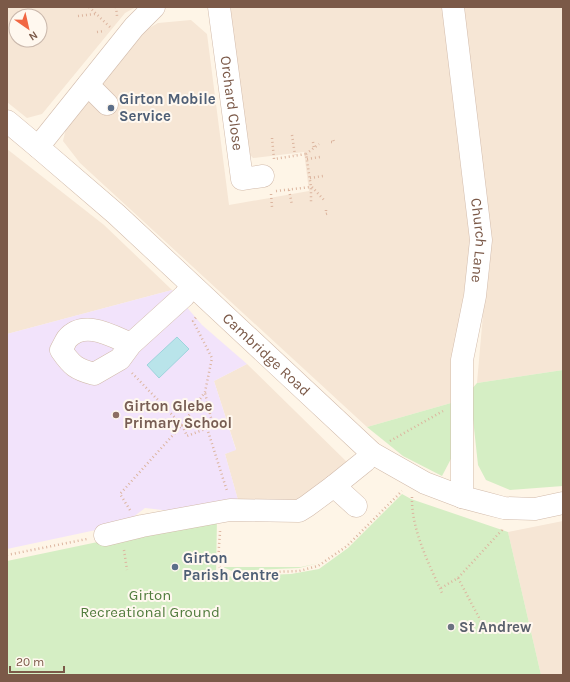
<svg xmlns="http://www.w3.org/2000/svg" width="570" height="682" viewBox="0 0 570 682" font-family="Karla,sans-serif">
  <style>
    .residential { fill: #f6e6d5; fill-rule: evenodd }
    .education { fill: #f2e3fb }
    .green { fill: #d5eec4 }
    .water { fill: #b9e4ea; stroke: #9ed4dd }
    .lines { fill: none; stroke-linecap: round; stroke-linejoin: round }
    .minor-casing { stroke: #d2bbab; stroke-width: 23 }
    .path { stroke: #dcb59f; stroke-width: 2.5; stroke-dasharray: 1 3; stroke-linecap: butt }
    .minor { stroke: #fff; stroke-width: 22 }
    .service-dot { fill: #5c6f8a; stroke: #fff8ef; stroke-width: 1.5 }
    .education-dot { fill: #8d6e63; stroke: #fff8ef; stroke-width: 1.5 }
    .worship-dot { fill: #6b7280; stroke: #fff8ef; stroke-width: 1.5 }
    .labels { text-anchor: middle; stroke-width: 4; stroke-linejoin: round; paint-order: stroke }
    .service-label { font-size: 15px; font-weight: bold; fill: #4e5e75; stroke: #fff8ef; text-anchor: start }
    .street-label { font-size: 15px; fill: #7b5948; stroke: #fff8ef }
    .education-label { font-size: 15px; font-weight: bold; fill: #785e54; stroke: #fff8ef; text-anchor: start }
    .park-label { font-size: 15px; fill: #507b3c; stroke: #fff8ef }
    .worship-label { font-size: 15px; font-weight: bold; fill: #5b616d; stroke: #fff8ef; text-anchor: start }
  </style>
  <rect width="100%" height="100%" fill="#fef5e7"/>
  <!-- residential -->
  <g class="residential">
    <path d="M7 7H136L125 13 42 114 27 118 7 102ZM16 16H40V40H16Z"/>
    <path d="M228 7H442L470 242 451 403 367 427 80 163 63 141 66 128 144 31 158 23 191 20 207 34 229 205 309 191 304 152 253 158 245 149Z"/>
    <path d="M459 7H563V370L477 383 484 303 490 265Z"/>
    <path d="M7 149 104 225 172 290 7 334Z"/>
    <path d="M247 364 351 466 305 501 238 500 225 454 236 449 214 381Z"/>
    <path d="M563 521V675H541L508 532Z"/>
  </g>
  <!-- education -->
  <path class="education" d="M172 290 202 325 247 364 214 381 236 450 225 454 238 500 180 512 145 508 124 524 7 549V334Z"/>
  <!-- green -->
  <g class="green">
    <path d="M563 370V486L510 490 486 480 478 465 470 391 477 383Z"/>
    <path d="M451 403 453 455 442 476 403 456 367 427Z"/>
    <path d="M402 494 411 499 508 532 541 675H7V561L217 517 216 577 291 574 319 569 348 548Z"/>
    <path d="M319 563 299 568 232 571 223 567H301Z"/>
  </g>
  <!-- water -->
  <path class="water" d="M177 337 189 349 159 378 147 365Z"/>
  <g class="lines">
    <!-- minor casing -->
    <g class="minor-casing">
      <g id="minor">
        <path id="s1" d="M219 7 242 179 263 176"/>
        <path id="s2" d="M453 7 481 240 475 296 462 360V497"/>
        <path d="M88 85 107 104"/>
        <path id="s3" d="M7 121 38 147 116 214 372 453 425 483 462 497 485 503 504 508 535 509 563 503"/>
        <path d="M38 147 134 27 154 7"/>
        <path d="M131 344C112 336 84 319 67 339 65 342 63 347 61 350 72 366 76 369 94 374L120 359 131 344 184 296 192 286"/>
        <path d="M356 506 334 486 365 461 372 453"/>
        <path d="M105 535 142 526 230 510 299 511 307 506 334 486"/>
      </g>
    </g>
    <!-- path -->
    <g class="path">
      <path d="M89 7 110 27"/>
      <path d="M116 7 117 16"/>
      <path d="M78 16 95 14"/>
      <path d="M97 32 105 31"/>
      <path d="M292 135 295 155"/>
      <path d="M272 138 274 159 306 154 311 187V202"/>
      <path d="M313 142 314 148"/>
      <path d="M331 142H334L333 139"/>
      <path d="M306 154 319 144"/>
      <path d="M307 159 320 157"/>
      <path d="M310 178 323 176"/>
      <path d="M312 187 324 200"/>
      <path d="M289 190 292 205"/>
      <path d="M276 191 311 187"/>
      <path d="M271 194 272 207"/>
      <path d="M326 210V214L329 213"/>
      <path d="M132 373 182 425 205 392 212 358 193 321 197 316"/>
      <path d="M207 428 227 491"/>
      <path d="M390 441 443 411"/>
      <path d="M412 497C411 529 429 564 442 593"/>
      <path d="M130 510 120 494 182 425 187 436 213 426 205 393"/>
      <path d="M220 531C220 541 215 568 224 574L299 571 318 566 347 546 402 491"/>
      <path d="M124 550 127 570"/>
      <path d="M7 555 87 539"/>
      <path d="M458 578 484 627"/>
      <path d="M441 588 458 578 502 530V528"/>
    </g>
    <!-- minor -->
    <use href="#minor" class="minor"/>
  </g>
  <!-- markers -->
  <g class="service-dot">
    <circle cx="111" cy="108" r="4"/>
    <circle cx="175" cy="567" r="4"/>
  </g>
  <circle class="education-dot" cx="116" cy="415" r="4"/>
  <circle class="worship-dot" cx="451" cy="627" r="4"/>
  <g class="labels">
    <!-- service labels -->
    <g class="service-label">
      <text x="119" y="104">Girton Mobile<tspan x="119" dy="17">Service</tspan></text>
      <text x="183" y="563">Girton<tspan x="183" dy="17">Parish Centre</tspan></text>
    </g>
    <!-- street labels -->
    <g class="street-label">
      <text dy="5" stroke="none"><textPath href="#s1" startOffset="97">Orchard Close</textPath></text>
      <text dy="5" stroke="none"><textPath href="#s2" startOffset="235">Church Lane</textPath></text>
      <text dy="5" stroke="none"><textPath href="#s3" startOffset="349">Cambridge Road</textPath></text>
    </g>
    <!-- education labels -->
    <g class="education-label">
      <text x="124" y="411">Girton Glebe<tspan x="124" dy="17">Primary School</tspan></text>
    </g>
    <!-- park labels -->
    <g class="park-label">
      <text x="150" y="600">Girton<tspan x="150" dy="17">Recreational Ground</tspan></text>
    </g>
    <!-- worship labels -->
    <g class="worship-label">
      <text x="459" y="632">St Andrew</text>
    </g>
  </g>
  <!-- border -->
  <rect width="570" height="682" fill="none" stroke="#7b5948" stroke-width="16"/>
  <!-- north arrow -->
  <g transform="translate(28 28) rotate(146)"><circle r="19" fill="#fff8ef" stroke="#cab8ac"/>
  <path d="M0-3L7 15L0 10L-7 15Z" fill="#f16743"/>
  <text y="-6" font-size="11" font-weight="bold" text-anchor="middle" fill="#7b5948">N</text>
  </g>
  <!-- scale -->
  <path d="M10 666v6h54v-6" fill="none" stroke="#7b5948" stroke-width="2"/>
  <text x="16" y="666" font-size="12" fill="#7b5948" stroke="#fff8ef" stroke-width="3" paint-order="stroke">20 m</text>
</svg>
